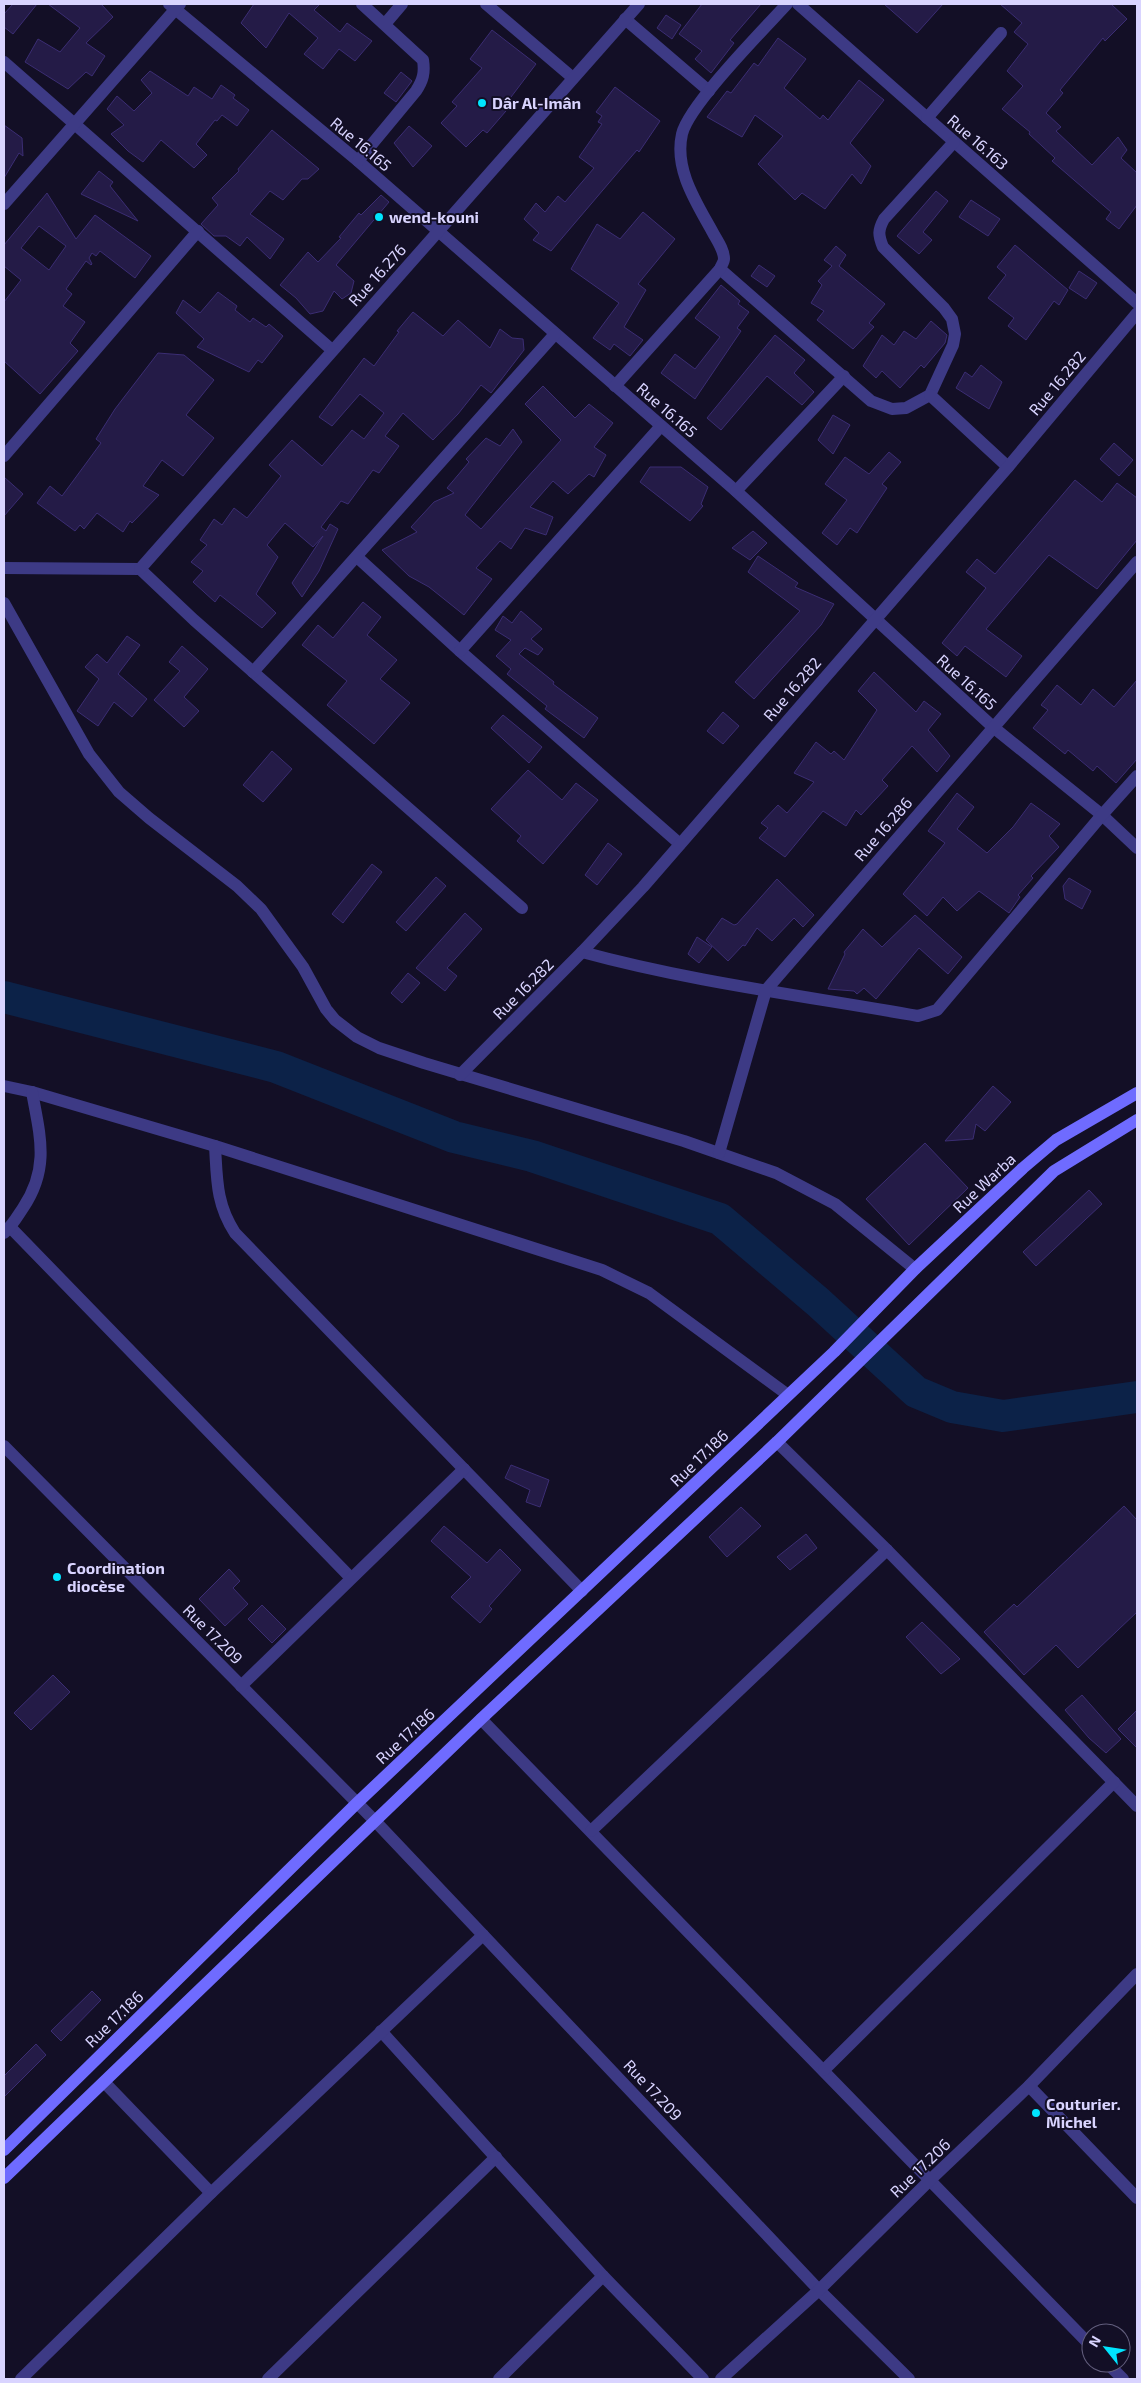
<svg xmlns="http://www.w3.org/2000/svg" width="1141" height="2383" viewBox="0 0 1141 2383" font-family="'Exo 2',sans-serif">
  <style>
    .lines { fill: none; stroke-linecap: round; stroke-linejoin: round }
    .river { stroke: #0c2248; stroke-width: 32 }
    .building { fill: #241b47; stroke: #3b2d73; fill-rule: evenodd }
    .street { stroke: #3d3a85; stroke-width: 12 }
    .secondary { stroke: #6f6bff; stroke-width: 12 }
    .poi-dot { fill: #00e5ff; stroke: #130f26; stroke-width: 2 }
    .labels { text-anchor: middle; stroke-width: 4; stroke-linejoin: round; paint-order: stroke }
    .poi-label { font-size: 16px; font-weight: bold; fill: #d9d4ff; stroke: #130f26; text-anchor: start }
    .street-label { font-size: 16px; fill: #d9d4ff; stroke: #130f26 }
  </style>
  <rect width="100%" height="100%" fill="#130f26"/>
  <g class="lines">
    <!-- river -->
    <path class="river" d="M4 997 276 1067 454 1137 532 1156 720 1219 818 1302 916 1392 952 1407 1003 1416 1137 1397"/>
  </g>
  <!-- building -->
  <g class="building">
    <path d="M13 4H37L13 34 4 27V14Z"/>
    <path d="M48 4H101L113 17 86 43 105 56 92 76 86 72 68 89 25 62 38 39 60 52 80 28Z"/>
    <path d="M254 4H320L314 10 340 32 347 23 372 41 355 61 339 49 323 69 304 54 318 38 289 13 266 48 241 23Z"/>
    <path d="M702 4H761L730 40 734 43 711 73 695 59 702 51 679 34Z"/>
    <path d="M884 4H943L917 33Z"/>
    <path d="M1000 4H1111L1127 19 1105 41 1103 38 1060 90 1063 93 1046 113 1061 127 1056 131 1092 165 1118 137 1127 150 1121 158 1137 173V205L1119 229 1106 219 1111 212 1052 161 1055 158 1029 134 1030 132 1002 109 1023 86 1007 71 1028 44 1014 32 1022 23Z"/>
    <path d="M666 15 681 25 672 39 657 28Z"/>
    <path d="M492 30 536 64 508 101 512 104 487 133 483 130 466 147 441 123 457 106 452 102 482 68 470 59Z"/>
    <path d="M778 38 806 59 784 88 820 119 823 115 828 120 859 80 884 100 850 143 871 166 861 184 852 174 825 209 802 193 795 200 758 164 783 136 755 115 742 137 707 117 727 91 731 93 754 63 758 66Z"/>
    <path d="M150 71 188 96 194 87 212 99 221 85 235 95 233 98 249 110 237 126 222 115 217 121 215 120 196 144 207 155 194 168 161 140 143 162 128 151 111 134 124 125 107 109 117 96 134 111 152 93 141 80Z"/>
    <path d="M401 72 412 81 396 102 384 93Z"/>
    <path d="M615 87 660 121 639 152 637 150 551 251 533 240 539 233 524 219 536 203 545 212 558 196 565 202 594 168 579 157 602 124 598 122 602 116 596 112Z"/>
    <path d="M4 125 22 138 23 156 19 153 4 178Z"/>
    <path d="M409 126 432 146 413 167 394 143Z"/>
    <path d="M272 130 319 169 308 179H302L283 200 270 191 250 214 284 239 270 259 247 237 240 246 226 236H214L201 224 218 205 212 198 239 171 238 169Z"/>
    <path d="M99 171 113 182 110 186 138 221 81 194Z"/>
    <path d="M936 191 948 201 923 232 932 240 919 254 897 236Z"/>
    <path d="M47 193 76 239 95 215 151 256 135 278 100 251 96 256 92 253 89 258 92 264 91 265 86 261 66 289 72 294 63 306 85 322 70 343 78 351 40 394 4 361V302L21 280 4 266V245ZM39 226 66 246 49 270 21 248Z"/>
    <path d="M381 195 389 202 336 265 354 281 351 293 342 299 334 291 323 311 310 314 296 298 280 285 308 252 318 262 341 238 339 237 359 213 361 215Z"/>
    <path d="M971 200 1000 219 988 236 959 217Z"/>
    <path d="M643 212 675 239 638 284 646 290 624 327 643 340 630 356 614 344 610 350 593 338 619 303 571 269 597 224 620 239Z"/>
    <path d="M1015 245 1068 290 1059 305 1054 301 1026 340 1008 326 1014 318 988 298 1006 275 997 267Z"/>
    <path d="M836 246 846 255 839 266 885 304 869 323 874 327 853 349 817 320 824 311 811 303 822 285 818 281 832 266 824 260Z"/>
    <path d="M759 265 775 276 767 287 751 276Z"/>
    <path d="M1079 271 1097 283 1086 299 1069 288Z"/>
    <path d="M721 285 740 301 738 304 749 312 737 328 741 331 695 399 661 373 675 354 695 369 720 337 695 318Z"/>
    <path d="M218 292 237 306 235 310 250 322 253 318 266 327 269 324 283 336 262 363 258 360 249 372 197 347 204 339 176 313 183 300 200 313Z"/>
    <path d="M413 312 443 336 458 320 490 348 500 329 512 338 523 339 524 350 491 393 481 385 458 414 433 440 403 413 385 436 399 446 379 473 373 470 348 504 341 501 321 527 326 531 330 524 338 529 319 571 302 597 292 583 323 536 313 547 285 523 267 545 278 557 256 594 276 613 262 628 220 595 215 602 193 582 203 571 191 562 207 545 200 540 214 519 222 525 234 508 247 518 281 476 269 465 292 440 322 466 352 430 364 439 384 413 360 394 332 426 319 417 364 358 374 366 399 332 397 331Z"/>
    <path d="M931 321 947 335 945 343 924 368 921 365 900 388 882 371 876 378 863 366 882 335 894 345 904 331 916 339Z"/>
    <path d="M775 335 805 360 794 373 814 392 802 405 767 376 721 430 707 418Z"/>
    <path d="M158 353 184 355 214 380 186 415 214 438 183 476 162 460 143 486 159 495 132 523 130 521 123 532 97 513 84 529 80 525 75 531 37 503 50 486 62 496 101 443 96 439 115 409Z"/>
    <path d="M981 365 1002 382 989 409 956 388 965 372 972 377Z"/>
    <path d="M543 386 575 418 589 404 613 423 594 447 606 455 594 477 589 474 568 494 553 481 530 507 553 517 546 535 525 528 511 549 500 541 476 568 492 579 464 615 429 587 409 576 382 550 417 532 411 527 434 502 454 493 447 488 469 462 466 459 486 438 500 446 513 429 522 442 465 515 481 529 561 440 525 404Z"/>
    <path d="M833 415 850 425 833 454 818 440Z"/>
    <path d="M1114 443 1133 460 1119 476 1100 459Z"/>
    <path d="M889 452 901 462 882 484 887 488 857 533 850 528 837 545 822 533 847 500 825 484 845 457 869 474Z"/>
    <path d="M650 467H681L708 487 701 504 703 506 690 521 640 482Z"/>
    <path d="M4 477 23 494 4 516Z"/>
    <path d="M1075 480 1102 502 1117 483 1137 498V540L1097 589 1049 555 986 629 1022 656 1006 677 965 646 957 656 942 643 986 588 966 572 977 559 995 574Z"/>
    <path d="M753 531 767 543 750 560 732 548Z"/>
    <path d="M758 556 798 583 795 587 834 604 821 625 754 699 735 682 800 611 748 572Z"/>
    <path d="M363 602 381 617 367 635 397 660 380 679 410 703 374 744 327 705 347 681 302 645 318 625 333 638Z"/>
    <path d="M521 611 542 629 531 639 543 649 538 655 525 648 519 654 554 682 553 684 598 718 584 738 545 709 547 706 507 674 511 669 496 656 511 640 495 630 503 616 512 623Z"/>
    <path d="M127 636 140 645 118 674 147 699 132 717 114 702 98 726 77 711 99 679 85 667 97 654 107 663Z"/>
    <path d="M182 646 208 669 184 697 199 711 184 727 154 700 180 671 169 662Z"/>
    <path d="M874 672 916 712 924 701 941 714 928 730 950 756 937 772 912 746 882 780 888 786 861 815 856 810 846 826 823 811 785 857 759 838 768 828 761 823 778 805 787 813 814 782 794 773 816 742 831 754 834 751 844 760 877 710 858 691Z"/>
    <path d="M1137 680V759L1116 783 1097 766 1093 771 1068 750 1065 754 1033 728 1048 710 1041 705 1057 685 1081 705 1093 689 1114 707Z"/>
    <path d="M723 712 739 726 723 744 707 731Z"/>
    <path d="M503 715 542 747 529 763 491 728Z"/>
    <path d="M272 751 292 769 263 802 243 785Z"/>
    <path d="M528 770 562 800 576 783 598 800 543 864 517 841 521 836 491 809Z"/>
    <path d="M957 793 974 807 957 829 987 853 1013 827 1031 803 1060 824 1049 836 1059 847 1031 876 1033 878 1018 895 1020 897 1009 913 979 891 957 911 943 897 927 916 903 894 945 843 928 831Z"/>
    <path d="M608 843 622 854 597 885 585 875Z"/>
    <path d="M372 864 382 872 343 923 332 914Z"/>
    <path d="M436 877 446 886 406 931 396 922Z"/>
    <path d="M1069 878 1091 891 1082 909 1065 899 1063 886Z"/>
    <path d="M777 879 814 915 803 927 794 918 772 941 757 928 745 946 743 945 728 961 706 940 722 918 734 925 737 924Z"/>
    <path d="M465 913 482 929 447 968 457 976 445 991 416 968Z"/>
    <path d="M915 915 962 957 948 974 919 948 876 999 864 988 857 994 854 991 828 989 845 954 844 952 863 929 882 947Z"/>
    <path d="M697 937 712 947 699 963 688 954Z"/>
    <path d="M408 973 420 983 402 1003 391 993Z"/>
    <path d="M993 1086 1011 1102 985 1131 976 1124 973 1139 945 1141Z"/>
    <path d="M925 1143 968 1188 909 1245 866 1199Z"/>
    <path d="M1089 1190 1102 1204 1036 1266 1023 1252Z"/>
    <path d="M511 1465 549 1480 540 1507 526 1502 530 1490 505 1478Z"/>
    <path d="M1124 1506 1137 1520V1612L1078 1668 1056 1645 1024 1675 984 1632 1014 1604 1017 1607Z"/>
    <path d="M741 1507 761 1526 727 1557 709 1537Z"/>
    <path d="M444 1526 487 1563 500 1549 521 1570 489 1606 492 1609 480 1623 451 1597 471 1577 431 1541Z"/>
    <path d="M806 1534 817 1548 790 1570 777 1557Z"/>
    <path d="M229 1569 240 1581 233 1588 248 1604 225 1626 199 1599Z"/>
    <path d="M262 1605 286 1629 272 1643 248 1619Z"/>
    <path d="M922 1622 960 1659 941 1674 906 1637Z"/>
    <path d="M53 1675 70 1692 31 1730 14 1713Z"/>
    <path d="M1082 1695 1121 1739 1106 1753 1089 1738 1065 1710Z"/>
    <path d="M1137 1710V1748L1118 1729Z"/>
    <path d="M92 1991 101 2000 61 2041 51 2031Z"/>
    <path d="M36 2044 46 2055 4 2097V2076Z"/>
  </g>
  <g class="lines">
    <!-- street -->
    <g class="street">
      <path d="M169 4 358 161 736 491 993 727 1102 815 1137 848"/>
      <path d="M486 4 573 78"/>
      <path d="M798 4 1137 303"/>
      <path d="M625 19 709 91"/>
      <path d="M385 24 402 4"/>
      <path d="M4 62 332 350"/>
      <path d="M927 118 1001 33"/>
      <path d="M358 161 416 91C423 80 425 73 423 60L362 4"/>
      <path d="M4 204 180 4"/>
      <path d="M720 269 871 401 892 409 906 408 930 395 953 345 955 334 952 319 944 308 883 247C878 235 878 230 884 219L954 142"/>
      <path d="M615 386 720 269C721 266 724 262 724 259 724 249 716 239 712 231 696 202 674 169 682 134 689 105 763 30 787 4"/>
      <path d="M930 395 1008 467"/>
      <path d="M4 456 198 231"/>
      <path d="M736 491 844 376"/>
      <path d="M357 557 460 651 680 844"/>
      <path d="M4 568 140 569 194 620 522 908"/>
      <path d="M140 569 639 4"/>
      <path d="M4 603 89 754 119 792 149 818 237 886 261 909 303 967 326 1009 335 1020 357 1037 379 1048 424 1063 684 1141 776 1173 835 1204 915 1269"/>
      <path d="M460 651 661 426"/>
      <path d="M253 672 555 334"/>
      <path d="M582 952C692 982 806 996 918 1016L937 1010 1102 815 1137 776"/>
      <path d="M460 1075 582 952 643 887 1008 467 1137 313"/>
      <path d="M4 1086 32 1092 215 1146 602 1270 649 1293 788 1395"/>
      <path d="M215 1146C217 1179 216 1204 235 1233L582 1591"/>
      <path d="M719 1153 766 990 1137 562"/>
      <path d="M10 1227 351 1578"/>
      <path d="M4 1233C12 1226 17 1217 23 1208 50 1168 40 1136 32 1092"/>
      <path d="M777 1442 887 1550 1137 1806"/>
      <path d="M4 1446 376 1822 819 2290 909 2379"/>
      <path d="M241 1686 464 1469"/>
      <path d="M481 1719 1091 2346"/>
      <path d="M591 1831 887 1550"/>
      <path d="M381 2031 603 2276 703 2379"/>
      <path d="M824 2070 1114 1782"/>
      <path d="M104 2082 211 2193"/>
      <path d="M1029 2086 1137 2198"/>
      <path d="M1107 2363 1123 2379"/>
      <path d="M21 2379 211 2193 483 1935"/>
      <path d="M268 2379 496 2157"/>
      <path d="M499 2379 603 2276"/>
      <path d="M721 2379 819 2290 929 2181 1029 2086 1137 1974"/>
    </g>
    <!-- secondary -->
    <g class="secondary">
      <path d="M4 2150 357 1803 834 1352 915 1269 1023 1168 1056 1140 1137 1093"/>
      <path d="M4 2178 481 1719 777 1442 1054 1171 1137 1120"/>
    </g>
  </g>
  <!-- markers -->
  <g class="poi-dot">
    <circle cx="482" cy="103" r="5"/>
    <circle cx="379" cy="217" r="5"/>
    <circle cx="57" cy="1577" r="5"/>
    <circle cx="1036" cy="2113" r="5"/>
  </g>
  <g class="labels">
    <!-- poi labels -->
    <g class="poi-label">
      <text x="492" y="109">Dâr Al-Imân</text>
      <text x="389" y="223">wend-kouni</text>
      <text x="67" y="1574">Coordination<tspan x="67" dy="18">diocèse</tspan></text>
      <text x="1046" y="2110">Couturier.<tspan x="1046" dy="18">Michel</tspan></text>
    </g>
    <!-- street labels -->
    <g class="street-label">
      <text transform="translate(978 142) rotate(41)" y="6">Rue 16.163</text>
      <text transform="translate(361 144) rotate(40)" y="6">Rue 16.165</text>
      <text transform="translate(377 275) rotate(-48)" y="6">Rue 16.276</text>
      <text transform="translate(1057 383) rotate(-50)" y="6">Rue 16.282</text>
      <text transform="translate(667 410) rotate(41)" y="6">Rue 16.165</text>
      <text transform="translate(967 682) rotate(42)" y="6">Rue 16.165</text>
      <text transform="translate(792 689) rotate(-49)" y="6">Rue 16.282</text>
      <text transform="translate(883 829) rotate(-49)" y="6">Rue 16.286</text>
      <text transform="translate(523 989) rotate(-45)" y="6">Rue 16.282</text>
      <text transform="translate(984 1183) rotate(-43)" y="6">Rue Warba</text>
      <text transform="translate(699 1458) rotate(-44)" y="6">Rue 17.186</text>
      <text transform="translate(213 1634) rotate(45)" y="6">Rue 17.209</text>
      <text transform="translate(405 1736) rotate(-43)" y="6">Rue 17.186</text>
      <text transform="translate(114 2019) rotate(-44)" y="6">Rue 17.186</text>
      <text transform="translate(653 2090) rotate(47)" y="6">Rue 17.209</text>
      <text transform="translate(920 2168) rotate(-44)" y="6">Rue 17.206</text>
    </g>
  </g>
  <!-- border -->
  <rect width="1141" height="2383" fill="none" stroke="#d9d4ff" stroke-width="10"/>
  <!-- north arrow -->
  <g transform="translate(1106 2348) rotate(300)"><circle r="24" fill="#130f26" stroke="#625e7d"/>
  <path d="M0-4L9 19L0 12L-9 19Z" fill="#00e5ff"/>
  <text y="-8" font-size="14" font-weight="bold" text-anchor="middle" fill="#d9d4ff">N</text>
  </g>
</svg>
